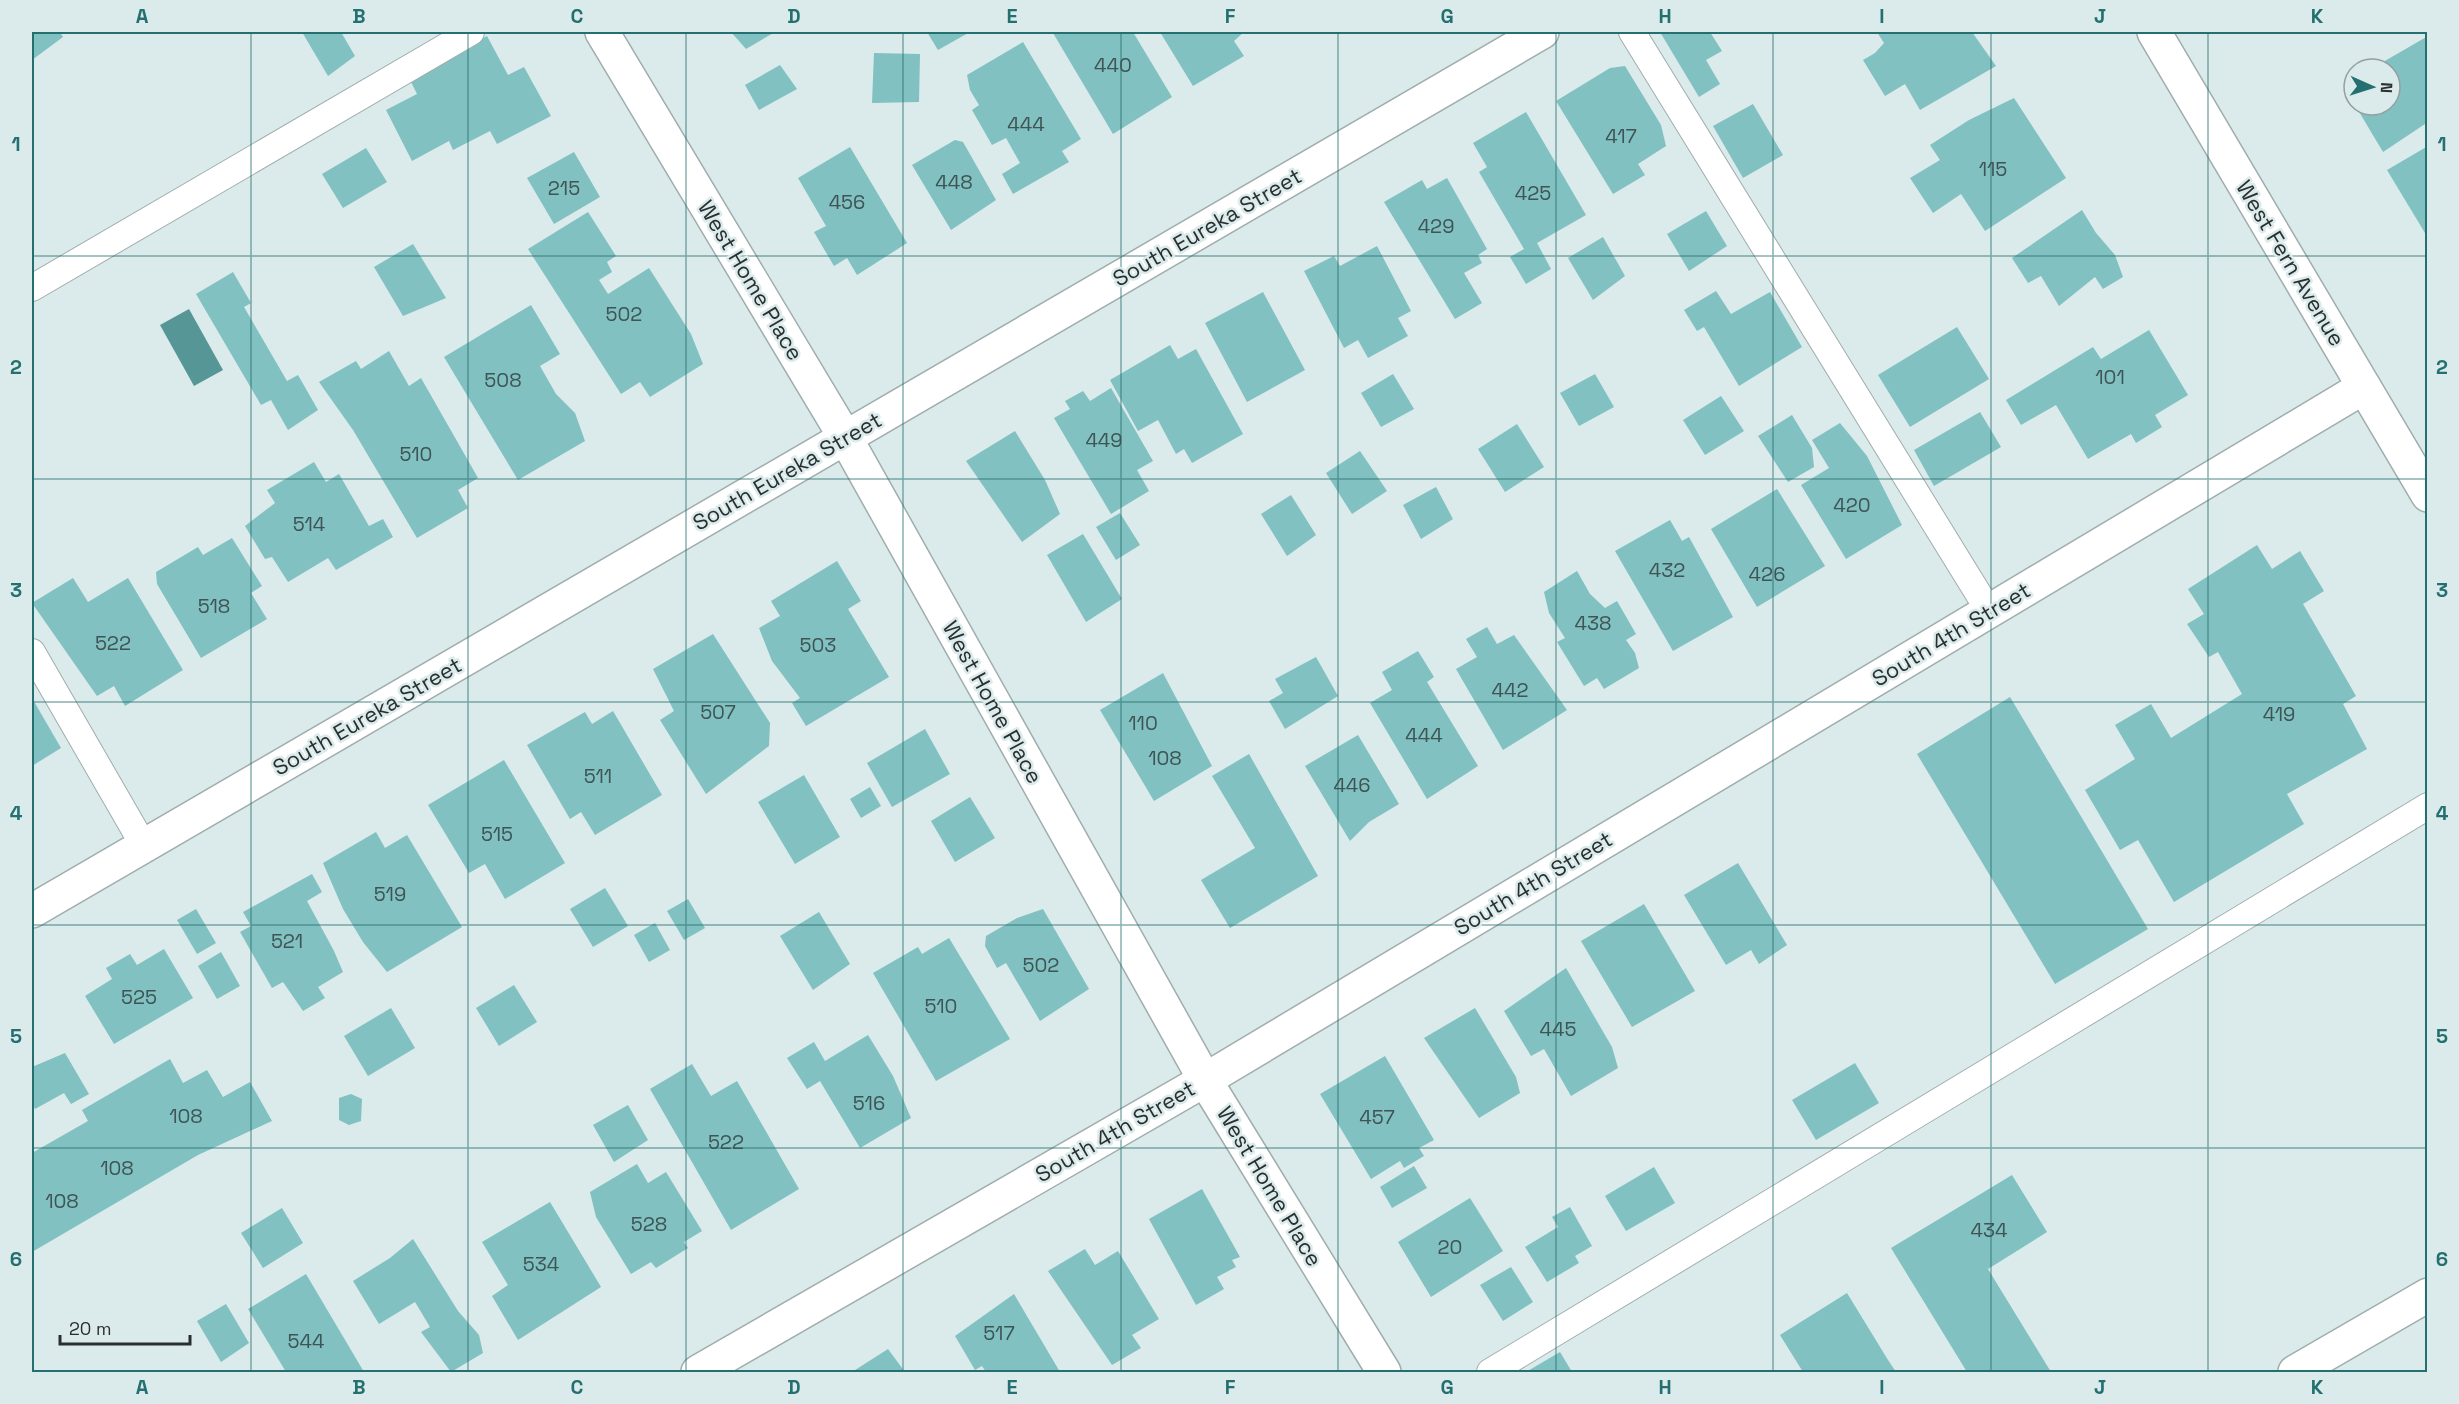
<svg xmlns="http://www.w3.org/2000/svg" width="2459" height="1404" viewBox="0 0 2459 1404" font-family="'Space Grotesk',sans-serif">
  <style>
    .water { fill: #579696 }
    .building { fill: #81c1c1 }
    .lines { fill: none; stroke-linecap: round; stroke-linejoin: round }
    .lane-casing { stroke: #9faead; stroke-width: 28 }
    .street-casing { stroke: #9faead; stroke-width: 36 }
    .secondary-casing { stroke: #9faead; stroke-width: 36 }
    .lane { stroke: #fff; stroke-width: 26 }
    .street { stroke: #fff; stroke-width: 33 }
    .secondary { stroke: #fff; stroke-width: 33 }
    .grid { fill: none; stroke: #246f6f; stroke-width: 1.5; stroke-opacity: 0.55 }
    .labels { text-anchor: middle; stroke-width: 5; stroke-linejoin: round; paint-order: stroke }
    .number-label { font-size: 20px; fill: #3f5454 }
    .street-label { font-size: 22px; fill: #292f2f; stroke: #dbeaea }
    .neatline { fill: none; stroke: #246f6f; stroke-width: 2 }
    .grid-label { font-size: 20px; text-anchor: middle; font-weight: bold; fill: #246f6f }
  </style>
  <rect width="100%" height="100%" fill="#dbeaea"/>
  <!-- water -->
  <path class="water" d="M189 309 223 370 194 386 160 325Z"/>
  <!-- building -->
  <g class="building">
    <path d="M32 32H60L63 37 32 60Z"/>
    <path d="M302 32H341L355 56 328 76Z"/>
    <path d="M731 32H775L746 49Z"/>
    <path d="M927 32H970L938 50Z"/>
    <path d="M1056 32H1133L1172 97 1113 134 1053 33Z"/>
    <path d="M1160 32H1244L1234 41 1244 56 1193 86Z"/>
    <path d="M1660 32H1710L1722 51 1706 60 1720 84 1699 97Z"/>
    <path d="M1877 32H1972L1996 66 1920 110 1905 84 1885 96 1863 60 1875 53 1884 43Z"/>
    <path d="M487 36 508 75 524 67 551 116 497 144 490 131 453 150 449 141 412 161 386 110 417 94 409 78Z"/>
    <path d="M2428 36V122L2383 152 2355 105H2390V69H2371Z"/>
    <path d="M1023 42 1081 139 1062 151 1069 162 1013 194 1002 174 1020 163 1006 138 992 145 972 110 979 105 970 90 967 75Z"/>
    <path d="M874 53 920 54 919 102 872 103Z"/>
    <path d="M780 65 797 89 759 110 745 85Z"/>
    <path d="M1625 66 1661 125 1666 146 1638 164 1645 175 1613 194 1556 101 1610 68Z"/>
    <path d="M2354 79V103L2346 90 2349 82Z"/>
    <path d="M2014 98 2066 178 1985 231 1961 194 1933 213 1910 178 1940 160 1930 145 1969 120Z"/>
    <path d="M1753 104 1783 155 1743 178 1713 126Z"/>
    <path d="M1526 112 1586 215 1537 243 1551 269 1526 284 1510 257 1524 249 1479 172 1487 167 1473 143Z"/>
    <path d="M955 140 963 142 996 200 951 230 912 165Z"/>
    <path d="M2428 146V238L2387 170Z"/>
    <path d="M850 147 907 243 857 275 847 258 834 266 814 232 826 226 798 178Z"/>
    <path d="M366 148 387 182 343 208 322 174Z"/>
    <path d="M574 152 600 197 554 224 527 178Z"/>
    <path d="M1447 178 1487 249 1478 255 1482 263 1464 273 1482 303 1455 319 1384 202 1422 180 1427 189Z"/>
    <path d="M2082 210 2096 233 2115 255 2123 277 2103 289 2095 277 2059 306 2041 276 2028 283 2012 258Z"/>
    <path d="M1706 211 1727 246 1689 271 1667 234Z"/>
    <path d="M588 212 616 256 607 262 612 272 599 280 608 294 649 268 691 334 703 364 650 397 640 382 621 394 528 249Z"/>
    <path d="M1603 237 1625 276 1593 300 1568 258Z"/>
    <path d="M413 244 446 298 403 316 374 267Z"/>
    <path d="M1377 246 1411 311 1398 318 1408 336 1368 358 1358 340 1344 348 1304 271 1334 256 1340 266Z"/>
    <path d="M233 272 251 303 244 307 287 381 298 375 318 410 288 430 271 400 261 405 196 294Z"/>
    <path d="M1716 291 1731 314 1770 292 1802 347 1739 386 1704 327 1697 331 1684 310Z"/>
    <path d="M1263 292 1305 370 1247 402 1205 323Z"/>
    <path d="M531 305 560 354 540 366 556 394 575 413 585 441 518 480 444 357Z"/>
    <path d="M1957 327 1989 379 1910 427 1878 375Z"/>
    <path d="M2149 330 2188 395 2155 415 2162 427 2136 443 2131 434 2088 459 2056 405 2021 425 2006 400 2093 347 2101 359Z"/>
    <path d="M1170 345 1178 359 1196 349 1243 434 1192 463 1184 449 1176 454 1158 420 1138 431 1110 380Z"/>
    <path d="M389 351 409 386 421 378 478 478 458 490 468 508 417 538 353 430 319 382 356 361 361 369Z"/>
    <path d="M1393 374 1414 409 1381 427 1361 393Z"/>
    <path d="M1595 374 1614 407 1579 426 1560 393Z"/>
    <path d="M1111 388 1153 461 1137 470 1149 491 1111 514 1054 418 1070 409 1065 401 1083 391 1090 401Z"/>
    <path d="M1721 396 1744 431 1705 455 1683 420Z"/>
    <path d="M1980 412 2001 447 1934 486 1914 450Z"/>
    <path d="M1792 415 1812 448 1814 467 1788 482 1758 436Z"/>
    <path d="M1840 423 1867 456 1902 525 1846 559 1801 485 1829 468 1812 440Z"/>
    <path d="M1517 424 1544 467 1505 492 1478 449Z"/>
    <path d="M1015 431 1045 480 1060 514 1022 542 966 461Z"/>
    <path d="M1360 451 1387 491 1352 514 1326 473Z"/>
    <path d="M314 462 326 482 339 474 369 526 383 519 393 537 336 570 328 558 288 582 272 557 265 559 245 526 275 503 267 490Z"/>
    <path d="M1436 487 1453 519 1421 539 1403 505Z"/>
    <path d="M1777 489 1825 566 1757 607 1711 529Z"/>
    <path d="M1291 495 1316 535 1287 556 1261 514Z"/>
    <path d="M1120 513 1140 545 1116 560 1096 527Z"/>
    <path d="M1670 520 1682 541 1689 537 1733 617 1673 651 1615 551Z"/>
    <path d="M1083 534 1122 599 1086 622 1047 555Z"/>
    <path d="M232 538 262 586 251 593 267 619 201 658 157 584 156 572 198 547 203 555Z"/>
    <path d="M2257 545 2272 569 2300 551 2324 591 2303 604 2356 696 2343 704 2367 749 2287 794 2304 824 2174 902 2138 840 2120 850 2085 790 2135 759 2115 725 2151 704 2171 738 2242 694 2218 652 2209 657 2187 624 2204 614 2188 589Z"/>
    <path d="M837 561 861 601 848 609 889 677 806 726 792 703 800 698 772 661 759 628 780 616 771 601Z"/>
    <path d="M1577 571 1590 594 1605 608 1617 601 1636 634 1626 640 1635 653 1639 668 1604 689 1597 678 1584 686 1557 642 1565 638 1549 613 1544 592Z"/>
    <path d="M73 578 88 602 128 578 183 670 125 706 114 686 97 696 32 603Z"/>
    <path d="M1487 627 1497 644 1514 635 1567 710 1503 750 1456 669 1477 657 1466 639Z"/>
    <path d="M713 634 770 723 769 746 706 794 660 720 674 711 653 669Z"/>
    <path d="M1418 651 1434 677 1427 682 1478 766 1427 799 1370 703 1392 690 1382 672Z"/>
    <path d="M1316 657 1338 696 1285 729 1269 701 1283 693 1275 679Z"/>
    <path d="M1163 673 1212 766 1154 801 1100 710Z"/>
    <path d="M2010 697 2148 929 2055 984 1917 754Z"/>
    <path d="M32 698 61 748 32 766Z"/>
    <path d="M613 711 662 795 595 835 581 812 570 819 527 745 585 712 592 724Z"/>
    <path d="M925 729 950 774 892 807 867 763Z"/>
    <path d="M1358 735 1399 804 1369 822 1350 841 1305 766Z"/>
    <path d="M1249 754 1318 876 1230 928 1201 880 1255 848 1212 776Z"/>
    <path d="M504 760 565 863 505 899 485 864 469 873 428 805Z"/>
    <path d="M804 775 840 837 795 864 758 802Z"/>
    <path d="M870 787 881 806 861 818 850 799Z"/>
    <path d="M970 797 995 838 955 862 931 821Z"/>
    <path d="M376 832 385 848 407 835 462 927 387 972 363 942 343 909 323 863Z"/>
    <path d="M1738 863 1787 945 1759 964 1751 950 1726 965 1684 895Z"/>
    <path d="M312 874 322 892 307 901 334 951 343 972 318 987 325 998 303 1011 283 982 272 988 240 932 251 926 243 912Z"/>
    <path d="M605 888 628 926 593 947 570 909Z"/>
    <path d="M688 899 705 928 684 940 667 911Z"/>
    <path d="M1644 904 1695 991 1632 1027 1581 941Z"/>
    <path d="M196 909 216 943 197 954 177 920Z"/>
    <path d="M1043 909 1089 989 1040 1021 1006 963 997 968 985 946 986 936 1017 918Z"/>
    <path d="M819 912 850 964 813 990 780 936Z"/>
    <path d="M655 923 670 950 649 962 634 935Z"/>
    <path d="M949 938 1010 1039 936 1081 873 973 918 947 922 954Z"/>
    <path d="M164 949 193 998 114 1044 85 996 112 979 106 968 130 954 137 965Z"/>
    <path d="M221 952 240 986 217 999 198 966Z"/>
    <path d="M1566 968 1612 1047 1618 1068 1571 1096 1544 1049 1531 1056 1504 1011Z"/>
    <path d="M514 985 537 1022 499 1046 476 1008Z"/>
    <path d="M391 1008 415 1048 368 1076 344 1036Z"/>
    <path d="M1475 1008 1516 1077 1520 1093 1479 1118 1424 1038Z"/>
    <path d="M868 1035 893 1076 911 1118 860 1148 820 1081 807 1089 787 1058 814 1042 825 1061Z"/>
    <path d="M65 1053 89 1094 71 1104 64 1093 35 1109 32 1103V1067Z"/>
    <path d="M1385 1056 1434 1140 1419 1148 1424 1156 1404 1168 1400 1161 1371 1179 1320 1094Z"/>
    <path d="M170 1059 183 1083 207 1070 223 1097 250 1082 272 1121 198 1155 32 1252V1153L88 1121 82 1110Z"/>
    <path d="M1855 1063 1879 1103 1816 1140 1792 1100Z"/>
    <path d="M692 1064 711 1096 737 1081 799 1189 731 1230 650 1089Z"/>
    <path d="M351 1094 362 1099 361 1121 349 1125 339 1120V1098Z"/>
    <path d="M628 1105 648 1140 614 1162 593 1125Z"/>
    <path d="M637 1164 648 1183 666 1172 702 1231 684 1242 688 1248 656 1268 651 1262 631 1274 596 1217 590 1192Z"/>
    <path d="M1414 1166 1427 1188 1392 1208 1380 1187Z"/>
    <path d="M1654 1167 1675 1203 1626 1231 1605 1196Z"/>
    <path d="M2012 1175 2047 1232 1988 1269 2051 1372H1967L1891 1248Z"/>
    <path d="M1202 1189 1240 1257 1232 1260 1236 1267 1217 1277 1224 1289 1196 1305 1149 1219Z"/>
    <path d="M1470 1198 1503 1251 1431 1297 1398 1242Z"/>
    <path d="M550 1202 601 1287 518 1340 492 1296 508 1285 482 1242Z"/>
    <path d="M1570 1207 1592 1246 1575 1256 1579 1263 1547 1282 1525 1247 1558 1227 1552 1217Z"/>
    <path d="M282 1208 303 1243 263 1268 241 1233Z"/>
    <path d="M413 1239 458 1311 479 1335 483 1353 451 1372 421 1332 430 1327 415 1302 379 1324 353 1281 390 1258Z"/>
    <path d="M1085 1249 1095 1265 1118 1251 1159 1319 1132 1335 1141 1348 1112 1365 1048 1271Z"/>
    <path d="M1511 1267 1533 1302 1503 1321 1480 1285Z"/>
    <path d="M306 1274 364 1372H286L248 1309Z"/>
    <path d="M1847 1293 1888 1360 1896 1372H1803L1780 1335Z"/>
    <path d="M1014 1294 1060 1372H986L982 1366 975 1370 955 1336Z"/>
    <path d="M226 1304 249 1343 221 1362 197 1321Z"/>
    <path d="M888 1349 905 1372H852Z"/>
    <path d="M1560 1352 1572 1372H1526Z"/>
  </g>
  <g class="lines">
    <!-- lane casing -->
    <g class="lane-casing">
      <g id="lane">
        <path d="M1632 32 1989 611"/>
        <path d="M32 288 471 32"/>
        <path d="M32 652 144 846"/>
        <path d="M1490 1372 2428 806"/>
      </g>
    </g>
    <!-- street casing -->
    <g class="street-casing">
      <g id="street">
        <path d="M602 32 845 437 1205 1080 1384 1372"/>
        <path d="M32 911 1542 32"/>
        <path d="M698 1372 1205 1080 2364 387"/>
      </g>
    </g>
    <!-- secondary casing -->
    <g class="secondary-casing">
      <g id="secondary">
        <path d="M2154 32 2428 495"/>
        <path d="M2295 1372 2428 1295"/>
      </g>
    </g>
    <!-- lane -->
    <use href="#lane" class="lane"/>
    <!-- street -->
    <use href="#street" class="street"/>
    <!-- secondary -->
    <use href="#secondary" class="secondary"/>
  </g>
  <!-- grid -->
  <path class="grid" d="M251 32V1372M468 32V1372M686 32V1372M903 32V1372M1121 32V1372M1338 32V1372M1556 32V1372M1773 32V1372M1991 32V1372M2208 32V1372M32 256H2428M32 479H2428M32 702H2428M32 925H2428M32 1148H2428"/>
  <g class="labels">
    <!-- number labels -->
    <g class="number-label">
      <text x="1113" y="72">440</text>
      <text x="1026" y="131">444</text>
      <text x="1621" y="143">417</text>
      <text x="1993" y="176">115</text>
      <text x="954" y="189">448</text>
      <text x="564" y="195">215</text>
      <text x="1533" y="200">425</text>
      <text x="847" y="209">456</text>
      <text x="1436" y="233">429</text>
      <text x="624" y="321">502</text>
      <text x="2110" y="384">101</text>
      <text x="503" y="387">508</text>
      <text x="1104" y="447">449</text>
      <text x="416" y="461">510</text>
      <text x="1852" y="512">420</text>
      <text x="309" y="531">514</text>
      <text x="1667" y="577">432</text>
      <text x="1767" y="581">426</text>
      <text x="214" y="613">518</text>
      <text x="1593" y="630">438</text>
      <text x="113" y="650">522</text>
      <text x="818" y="652">503</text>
      <text x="1510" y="697">442</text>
      <text x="718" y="719">507</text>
      <text x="2279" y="721">419</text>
      <text x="1143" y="730">110</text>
      <text x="1424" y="742">444</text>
      <text x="1165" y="765">108</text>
      <text x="598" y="783">511</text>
      <text x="1352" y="792">446</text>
      <text x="497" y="841">515</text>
      <text x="390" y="901">519</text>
      <text x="287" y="948">521</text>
      <text x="1041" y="972">502</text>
      <text x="139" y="1004">525</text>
      <text x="941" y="1013">510</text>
      <text x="1558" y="1036">445</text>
      <text x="869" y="1110">516</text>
      <text x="186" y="1123">108</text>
      <text x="1377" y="1124">457</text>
      <text x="726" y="1149">522</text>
      <text x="117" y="1175">108</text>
      <text x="62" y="1208">108</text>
      <text x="649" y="1231">528</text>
      <text x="1989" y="1237">434</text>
      <text x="1450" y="1254">20</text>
      <text x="541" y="1271">534</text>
      <text x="999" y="1340">517</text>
      <text x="306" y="1348">544</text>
    </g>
    <!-- street labels -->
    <g class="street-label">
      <text transform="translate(1207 227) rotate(-30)" y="8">South Eureka Street</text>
      <text transform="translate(2291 263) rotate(59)" y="8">West Fern Avenue</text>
      <text transform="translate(751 280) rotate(59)" y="8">West Home Place</text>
      <text transform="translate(787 471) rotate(-30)" y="8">South Eureka Street</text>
      <text transform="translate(1951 634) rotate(-31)" y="8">South 4th Street</text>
      <text transform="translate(993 702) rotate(61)" y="8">West Home Place</text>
      <text transform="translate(367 716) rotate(-30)" y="8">South Eureka Street</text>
      <text transform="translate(1533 883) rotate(-31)" y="8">South 4th Street</text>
      <text transform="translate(1115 1131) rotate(-30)" y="8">South 4th Street</text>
      <text transform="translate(1270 1186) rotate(59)" y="8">West Home Place</text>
    </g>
  </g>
  <!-- border -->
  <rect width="2459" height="1404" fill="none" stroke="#dbeaea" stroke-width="66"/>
  <!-- north arrow -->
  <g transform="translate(2372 87) rotate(93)"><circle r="28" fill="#dbeaea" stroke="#949f9f" stroke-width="1.5"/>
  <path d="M0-4.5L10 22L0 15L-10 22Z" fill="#246f6f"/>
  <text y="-9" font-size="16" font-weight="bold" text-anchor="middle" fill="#292f2f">N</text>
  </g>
  <!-- scale -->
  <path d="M60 1335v9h130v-9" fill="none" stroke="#292f2f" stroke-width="3"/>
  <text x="69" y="1335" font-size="18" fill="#292f2f" stroke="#dbeaea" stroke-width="4.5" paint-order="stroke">20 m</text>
  <rect x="33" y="33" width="2393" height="1338" class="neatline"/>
  <g class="grid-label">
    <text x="142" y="23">A</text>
    <text x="359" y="23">B</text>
    <text x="577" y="23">C</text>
    <text x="794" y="23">D</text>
    <text x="1012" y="23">E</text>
    <text x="1230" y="23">F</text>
    <text x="1447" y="23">G</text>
    <text x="1665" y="23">H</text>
    <text x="1882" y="23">I</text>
    <text x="2100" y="23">J</text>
    <text x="2317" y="23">K</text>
    <text x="16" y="151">1</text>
    <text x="2442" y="151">1</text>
    <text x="16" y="374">2</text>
    <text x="2442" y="374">2</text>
    <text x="16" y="597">3</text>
    <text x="2442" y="597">3</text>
    <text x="16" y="820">4</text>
    <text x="2442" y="820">4</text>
    <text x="16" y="1043">5</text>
    <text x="2442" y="1043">5</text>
    <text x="16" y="1266">6</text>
    <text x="2442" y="1266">6</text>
    <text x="142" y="1394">A</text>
    <text x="359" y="1394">B</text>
    <text x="577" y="1394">C</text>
    <text x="794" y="1394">D</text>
    <text x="1012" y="1394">E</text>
    <text x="1230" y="1394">F</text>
    <text x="1447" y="1394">G</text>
    <text x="1665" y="1394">H</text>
    <text x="1882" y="1394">I</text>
    <text x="2100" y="1394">J</text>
    <text x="2317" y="1394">K</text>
  </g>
</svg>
